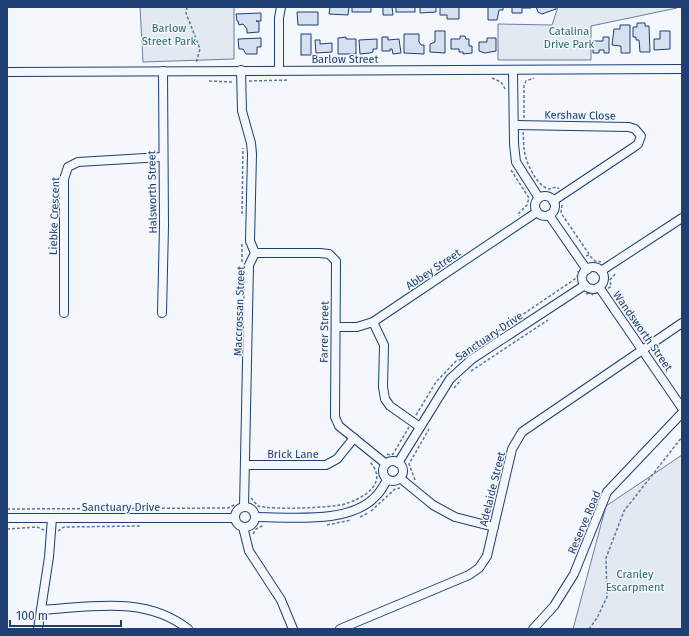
<svg xmlns="http://www.w3.org/2000/svg" width="689" height="636" viewBox="0 0 689 636" font-family="'Fira Sans',sans-serif">
  <style>
    .green { fill: #e3e9f0; stroke: #687fa3 }
    .building { fill: #d5e0f0; stroke: #1d3f73 }
    .lines { fill: none; stroke-linecap: round; stroke-linejoin: round }
    .minor-casing { stroke: #1d3f73; stroke-width: 10 }
    .path { stroke: #5e769c; stroke-width: 1.5; stroke-dasharray: 3 2; stroke-linecap: butt }
    .minor { stroke: #f4f7fb; stroke-width: 8 }
    .labels { text-anchor: middle; stroke-width: 3; stroke-linejoin: round; paint-order: stroke }
    .park-label { font-size: 11px; fill: #2c6c60; stroke: #f4f7fb }
    .street-label { font-size: 11px; fill: #1d3f73; stroke: #f4f7fb }
  </style>
  <rect width="100%" height="100%" fill="#f4f7fb"/>
  <!-- green -->
  <g class="green">
    <path d="M140 7H234V59L143 62Z"/>
    <path d="M558 7H677V8L591 26V60H498V24L552 25Z"/>
    <path d="M682 455V629H573L606 506Z"/>
  </g>
  <!-- building -->
  <g class="building">
    <path d="M330 7H349L348 15 329 14Z"/>
    <rect x="352" y="7" width="19" height="5"/>
    <path d="M383 7H392L393 15H383Z"/>
    <rect x="396" y="7" width="19" height="5"/>
    <path d="M420 7H436V12L420 13Z"/>
    <path d="M440 7H459V19H447V15H440Z"/>
    <path d="M488 7H503V10H499L497 20H488Z"/>
    <path d="M512 7H531V8H522V13H512Z"/>
    <path d="M536 7H556V9L542 14 538 12Z"/>
    <path d="M297 12H318V25H298Z"/>
    <path d="M261 13V21H256L259 22V32L247 33V29L243 24 239 25 238 21H237L236 14Z"/>
    <path d="M637 23H645V26H649L650 52H640L639 40H636V37H633V27H637Z"/>
    <path d="M620 25H630V53H621V46L612 45 614 29H620Z"/>
    <path d="M435 31H445V53L430 52V44L435 42Z"/>
    <path d="M660 31H670V49L654 50V39H660Z"/>
    <rect x="301" y="34" width="10" height="21"/>
    <path d="M404 34H419V42L421 45H424V54L404 53Z"/>
    <path d="M460 36H465L466 39H469V46H472V53L463 54V52H459V49H451V39H460Z"/>
    <path d="M346 37V39H356V54H338V38Z"/>
    <path d="M382 37H388V40L399 39 401 53 393 54 392 49H390V51H382Z"/>
    <path d="M603 37H609V53H604V50H599V53H593V41H603Z"/>
    <path d="M261 38V47H257V54H246L243 49H239L238 39Z"/>
    <path d="M487 38H496V51L485 53 479 51V42H487Z"/>
    <path d="M377 39V49H373V52L370 53 360 54 359 40Z"/>
    <path d="M315 40H320V44L332 43V52L316 53Z"/>
  </g>
  <g class="lines">
    <!-- minor casing -->
    <g class="minor-casing">
      <g id="minor">
        <path d="M279 69V18L281 7"/>
        <path d="M241 70 242 111 251 143 252 154 250 241 255 253 249 265 244 507"/>
        <path d="M513 70 514 144 516 162 539 198"/>
        <path d="M7 72 682 69"/>
        <path d="M514 125 629 127 635 129 641 136 638 144 634 147 553 201"/>
        <circle cx="545" cy="206" r="10"/>
        <path d="M549 215 587 270"/>
        <path d="M255 253H320L329 254 336 261 335 417 339 426 386 464"/>
        <circle cx="593" cy="278" r="11"/>
        <path d="M601 271 682 218"/>
        <path d="M599 287 682 408"/>
        <path d="M64 313V179L68 167 78 162 162 157"/>
        <path d="M162 313 164 226 163 71"/>
        <path d="M373 322 384 345 383 387 385 399 390 406 420 427"/>
        <path d="M336 327H357L373 322 537 212"/>
        <circle cx="393" cy="471" r="10"/>
        <path d="M398 463 450 379 472 359 585 285"/>
        <path d="M246 465H326L337 459 354 438"/>
        <path d="M400 478 433 505 455 517 494 527"/>
        <circle cx="245" cy="517" r="10"/>
        <path d="M255 517C291 517 351 525 377 495 381 491 384 485 387 480"/>
        <path d="M7 518H235"/>
        <path d="M243 527 249 551 281 600 293 629"/>
        <path d="M41 610C91 607 145 595 188 629"/>
        <path d="M38 629 49 557 52 518"/>
        <path d="M340 629 469 575 479 568 487 556 512 449 522 432 682 323"/>
        <path d="M533 629 554 606 574 574 607 492 682 413"/>
      </g>
    </g>
    <!-- path -->
    <g class="path">
      <path d="M187 7 186 13 200 49 196 63"/>
      <path d="M492 78 501 82 505 89"/>
      <path d="M209 81 233 82"/>
      <path d="M249 81 289 80"/>
      <path d="M524 118V85L526 81 534 78"/>
      <path d="M523 132C524 139 523 147 525 154 527 165 538 187 549 189L557 187 559 189"/>
      <path d="M511 170 529 198 527 205 518 214 519 216"/>
      <path d="M562 205 561 213 589 254"/>
      <path d="M242 214 243 148"/>
      <path d="M586 256 589 255 595 261 601 262"/>
      <path d="M242 262V242"/>
      <path d="M608 288 611 287 610 280 616 273"/>
      <path d="M586 294 590 293 595 296"/>
      <path d="M471 371 548 320"/>
      <path d="M454 388 461 380"/>
      <path d="M416 415 436 382 460 357 575 279 578 275V271"/>
      <path d="M387 454 390 455 393 454 409 427"/>
      <path d="M415 480 409 464 429 429"/>
      <path d="M251 498 258 506C272 510 330 508 345 504 364 498 389 483 370 462"/>
      <path d="M7 509 228 508 236 504"/>
      <path d="M371 511 395 489 400 488"/>
      <path d="M360 517 368 513"/>
      <path d="M327 525 351 520"/>
      <path d="M7 529 37 527 44 530"/>
      <path d="M58 531 64 527 141 526"/>
      <path d="M253 534 256 529 264 525"/>
      <path d="M589 629 597 618 607 597 606 558 624 511 682 437"/>
    </g>
    <!-- minor -->
    <use href="#minor" class="minor"/>
  </g>
  <g class="labels">
    <!-- park labels -->
    <g class="park-label">
      <text x="169" y="32">Barlow<tspan x="169" dy="13">Street Park</tspan></text>
      <text x="569" y="35">Catalina<tspan x="569" dy="13">Drive Park</tspan></text>
      <text x="635" y="578">Cranley<tspan x="635" dy="13">Escarpment</tspan></text>
    </g>
    <!-- street labels -->
    <g class="street-label">
      <text x="345" y="63">Barlow Street</text>
      <text transform="translate(580 115) rotate(1)" y="4">Kershaw Close</text>
      <text transform="translate(152 192) rotate(-91)" y="4">Halsworth Street</text>
      <text transform="translate(54 216) rotate(-88)" y="4">Liebke Crescent</text>
      <text transform="translate(433 269) rotate(-34)" y="4">Abbey Street</text>
      <text transform="translate(239 311) rotate(-88)" y="4">Maccrossan Street</text>
      <text transform="translate(643 331) rotate(55)" y="4">Wandsworth Street</text>
      <text transform="translate(324 332) rotate(-89)" y="4">Farrer Street</text>
      <text transform="translate(489 336) rotate(-34)" y="4">Sanctuary Drive</text>
      <text x="293" y="458">Brick Lane</text>
      <text transform="translate(492 489) rotate(-76)" y="4">Adelaide Street</text>
      <text x="121" y="511">Sanctuary Drive</text>
      <text transform="translate(584 522) rotate(-67)" y="4">Reserve Road</text>
    </g>
  </g>
  <!-- border -->
  <rect width="689" height="636" fill="none" stroke="#1d3f73" stroke-width="16"/>
  <!-- scale -->
  <path d="M10 620v6h111v-6" fill="none" stroke="#1d3f73" stroke-width="2"/>
  <text x="16" y="620" font-size="12" fill="#1d3f73" stroke="#f4f7fb" stroke-width="3" paint-order="stroke">100 m</text>
</svg>
